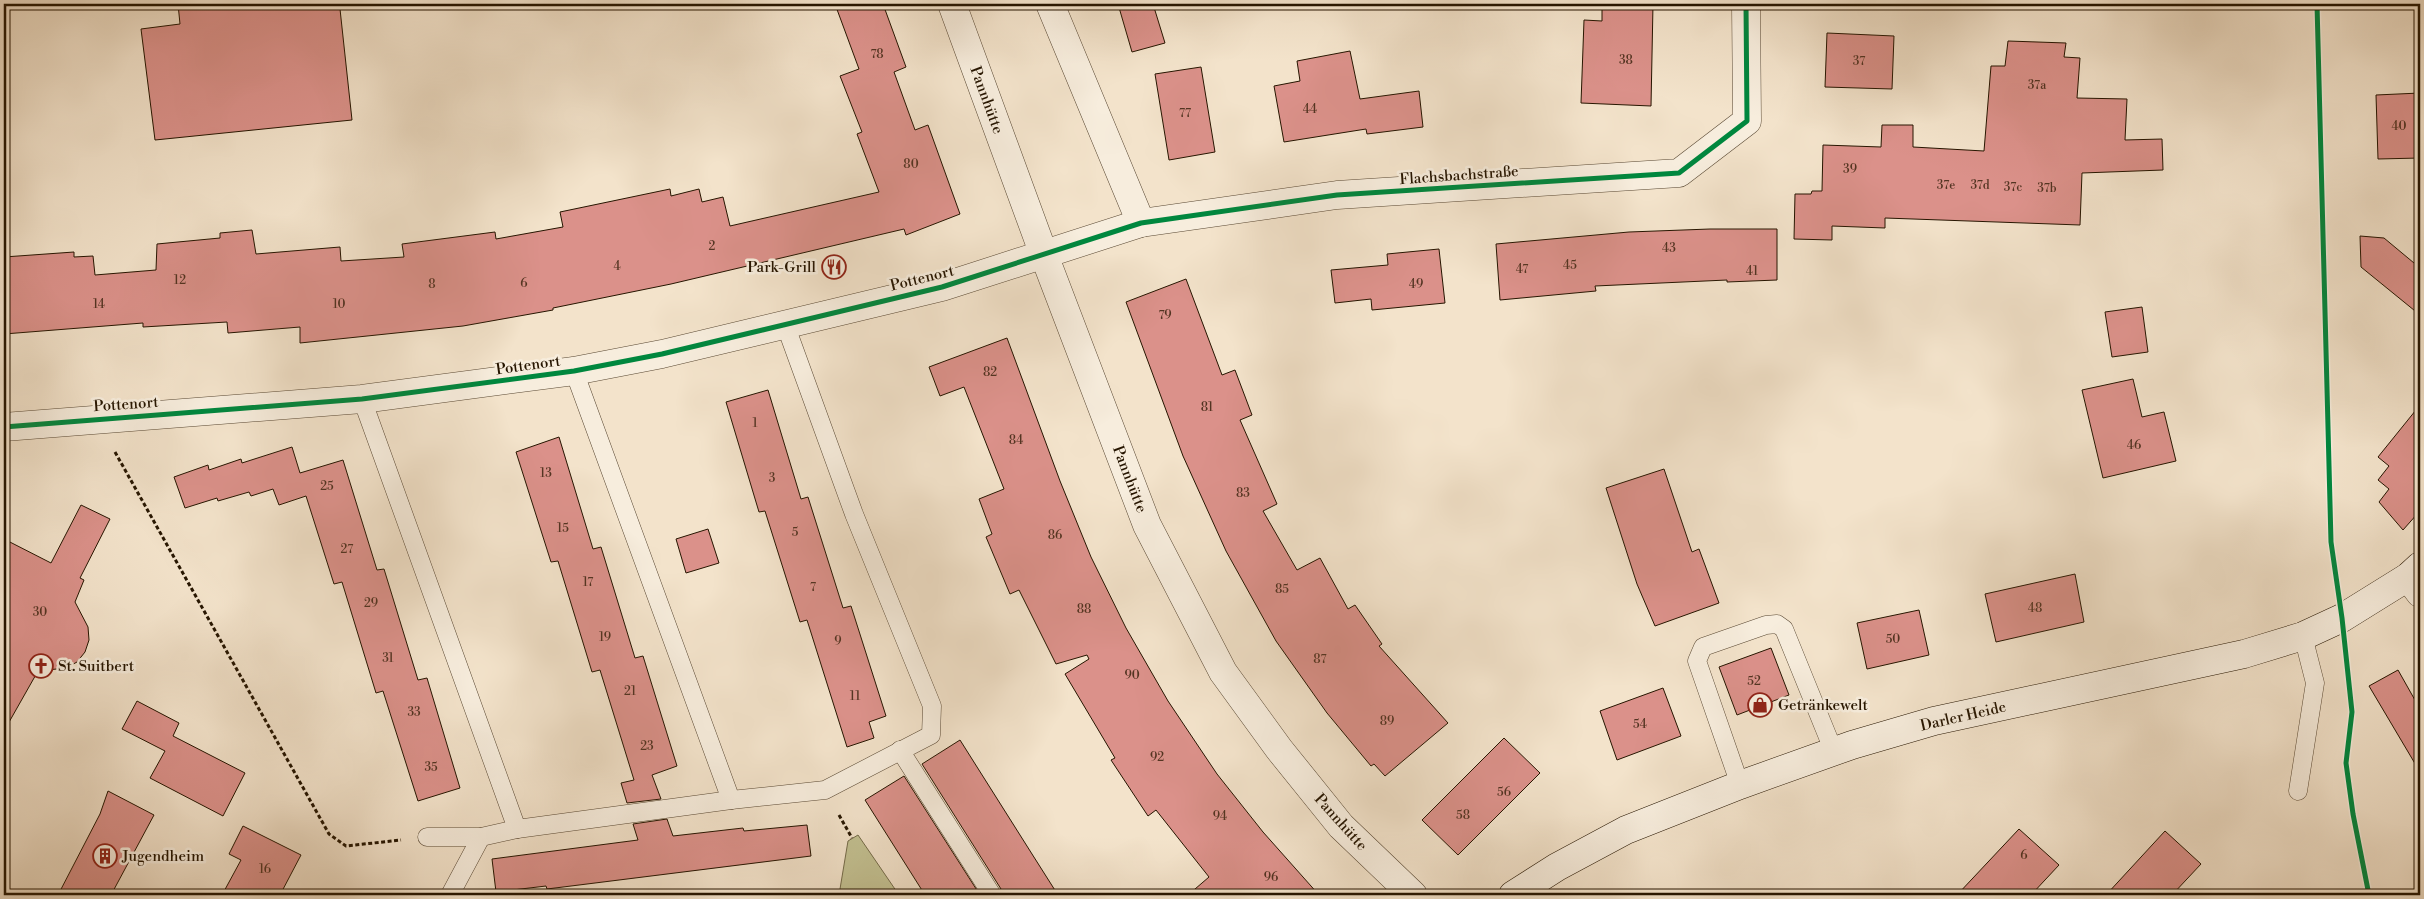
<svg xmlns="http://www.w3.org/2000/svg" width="2424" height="899" viewBox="0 0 2424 899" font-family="'Libre Bodoni',serif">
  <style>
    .green { fill: #c3c192; stroke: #746b49 }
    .building { fill: #db918a; stroke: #261500 }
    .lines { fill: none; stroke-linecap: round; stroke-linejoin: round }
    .lane-casing { stroke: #594833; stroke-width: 19 }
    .street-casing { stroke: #594833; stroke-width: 29 }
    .secondary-casing { stroke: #261500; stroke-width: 29 }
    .path { stroke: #261500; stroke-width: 3; stroke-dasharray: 4 2.5; stroke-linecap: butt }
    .lane { stroke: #f7eddd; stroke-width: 18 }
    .street { stroke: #f7eddd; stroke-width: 28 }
    .secondary { stroke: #f7eddd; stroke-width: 28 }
    .cycleway-casing { stroke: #f7eddd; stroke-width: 8 }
    .cycleway { stroke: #00873e; stroke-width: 5 }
    .labels { text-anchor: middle; stroke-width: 5; stroke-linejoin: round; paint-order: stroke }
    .number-label { font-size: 12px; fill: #533422 }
    .street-label { font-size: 15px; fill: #261500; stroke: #f7eddd }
    .poi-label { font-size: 15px; fill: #261500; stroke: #f7eddd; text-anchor: start }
  </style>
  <rect width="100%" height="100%" fill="#f3e3cb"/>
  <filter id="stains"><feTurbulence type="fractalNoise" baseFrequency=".004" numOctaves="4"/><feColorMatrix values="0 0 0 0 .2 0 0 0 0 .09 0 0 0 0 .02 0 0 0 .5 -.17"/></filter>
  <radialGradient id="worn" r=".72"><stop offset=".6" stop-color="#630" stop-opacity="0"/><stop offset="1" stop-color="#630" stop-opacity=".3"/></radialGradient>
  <!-- green -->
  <path class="green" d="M858 835 899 895H839L848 841Z"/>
  <!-- building -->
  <g class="building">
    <path d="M178 4H333V9H340L352 120 155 140 141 29 180 24Z"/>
    <path d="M835 4H883L906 67 894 72 915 130 928 125 960 214 906 235 904 229 671 284 553 308V310L463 326 300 343V327L228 333 227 322 143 327V323L4 334V257L74 252V257L93 256 95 275 156 270 157 244 220 238V233L252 230 256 254 340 247 341 261 404 257 402 244 495 232 496 239 563 227 560 212 670 189 671 196 699 189 702 202 723 197 730 226 879 192 857 134 862 132 840 76 859 69Z"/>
    <path d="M1118 4H1153L1165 43 1132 52Z"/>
    <path d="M1602 4H1653L1651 106 1581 103 1584 20 1602 21Z"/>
    <path d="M1827 33 1894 36 1892 89 1825 87Z"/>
    <path d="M2008 41 2066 43 2064 57 2080 58 2077 98 2127 99 2125 140 2162 139 2163 170 2082 173 2080 225 1885 218V228L1832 226V240L1794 239 1795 194H1811L1812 191H1822L1823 145 1881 147 1882 125H1913V147L1984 151 1991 66H2005Z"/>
    <path d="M1350 51 1360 99 1419 91 1423 127 1367 134 1366 129 1284 142 1274 86 1300 81 1297 61Z"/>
    <path d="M1201 67 1215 152 1169 160 1155 74Z"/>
    <path d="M2420 93V158L2378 159 2376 95Z"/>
    <path d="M1710 229H1777V280L1727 282V280L1595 286 1596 291 1500 300 1496 244 1629 232Z"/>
    <path d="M2360 236 2384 238 2420 268V315L2361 267Z"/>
    <path d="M1439 249 1445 303 1372 310 1371 299 1335 303 1331 270 1388 265 1387 254Z"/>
    <path d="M1186 279 1222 375 1235 370 1252 415 1240 420 1277 504 1263 511 1297 570 1320 558 1348 609 1355 605 1382 644 1379 646 1448 723 1385 776 1374 764 1371 766 1327 713 1276 641 1226 551 1183 456 1126 302Z"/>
    <path d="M2142 307 2148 352 2112 357 2105 312Z"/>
    <path d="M1007 338 1060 481 1091 557 1126 628 1168 701 1217 774 1263 832 1319 895H1188L1209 877 1156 810 1148 816 1111 760 1115 758 1065 674 1089 659 1087 655 1056 664 1019 590 1010 594 986 537 992 534 979 499 1004 489 964 387 940 396 929 367Z"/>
    <path d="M2133 379 2142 417 2164 412 2176 461 2103 478 2082 390Z"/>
    <path d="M768 390 801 499 808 497 843 608 851 606 886 716 869 722 874 738 847 747 807 620 800 622 765 511 759 512 726 402Z"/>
    <path d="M2420 405V515L2418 513 2403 530 2379 502 2389 489 2378 480 2389 466 2378 457Z"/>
    <path d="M559 437 593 549 601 547 635 658 643 656 677 766 652 775 661 799 627 803 621 783 634 780 600 670 592 672 558 561 551 562 516 452Z"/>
    <path d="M292 447 300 473 343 460 377 570 384 569 418 680 427 678 460 788 418 801 383 691 376 693 342 582 334 584 306 496 279 505 273 489 251 496 249 492 218 501 217 498 185 508 174 477 208 465 209 470 241 459 242 463Z"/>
    <path d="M1664 469 1692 552 1699 549 1719 603 1655 626 1637 584 1606 488Z"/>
    <path d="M81 505 110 519 80 578 84 580 75 602 88 627 89 640 85 652 77 662 66 668 38 671 4 731V539L51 563Z"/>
    <path d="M708 529 719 563 686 573 676 539Z"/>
    <path d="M2075 574 2084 622 1996 642 1985 594Z"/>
    <path d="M1919 610 1929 655 1867 669 1857 623Z"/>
    <path d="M1771 648 1789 695 1737 715 1719 667Z"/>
    <path d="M2398 670 2420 709V772L2369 686Z"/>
    <path d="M1663 688 1681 736 1617 760 1600 711Z"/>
    <path d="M137 701 179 723 173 736 245 773 223 816 150 778 165 751 122 729Z"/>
    <path d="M1504 738 1540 773 1458 855 1422 820Z"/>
    <path d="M960 740 1032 854 1058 895H1003L1001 889 922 764Z"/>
    <path d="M904 776 980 895H925L865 800Z"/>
    <path d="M108 791 154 815 111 895H58L100 814Z"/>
    <path d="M667 819 673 836 743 828 744 831 807 825 811 856 547 889 546 886 496 892 492 859 638 840 633 824Z"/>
    <path d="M243 826 301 855 280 895H222L241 860 229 854Z"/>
    <path d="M2019 829 2059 865 2031 895H1957Z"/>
    <path d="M2165 831 2201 864 2172 895H2106Z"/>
  </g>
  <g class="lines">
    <!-- lane casing -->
    <g class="lane-casing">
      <g id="lane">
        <path d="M574 371 731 800"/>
        <path d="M362 399 517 829"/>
        <path d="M900 750 992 895"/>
        <path d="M1740 785 1697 661 1703 647 1766 625 1777 624 1784 629 1834 752"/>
        <path d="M2298 791 2315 683 2303 636"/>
        <path d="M427 837H481L517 829 731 800 825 790 931 735 932 706 854 514 785 324"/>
        <path d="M450 895 481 837"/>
      </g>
    </g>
    <!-- street casing -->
    <g class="street-casing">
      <g id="street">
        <path d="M952 4 1044 255 1147 525 1223 672 1279 749 1341 826 1413 895"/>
        <path d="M1050 4 1141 223"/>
        <path d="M4 427 362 399 574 371 662 354 942 287 1141 223 1337 195 1679 173 1747 121 1746 4"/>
        <path d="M2408 577 2420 593"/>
      </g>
    </g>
    <!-- secondary casing -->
    <g class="secondary-casing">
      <path id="secondary" d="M1513 895 1557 867 1626 830 1740 785 1852 745 1934 721 2244 654 2303 636 2342 618 2408 577 2420 566"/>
    </g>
    <!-- path -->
    <g class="path">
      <path d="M115 452 329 834 346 846 401 840"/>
      <path d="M839 815 852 838"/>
    </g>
    <!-- lane -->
    <use href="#lane" class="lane"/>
    <!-- street -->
    <use href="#street" class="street"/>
    <!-- secondary -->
    <use href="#secondary" class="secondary"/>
    <!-- cycleway casing -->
    <g class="cycleway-casing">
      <g id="cycleway">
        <path d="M2317 4 2331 542 2342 618 2352 712 2346 763 2353 814 2369 895"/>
        <path d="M4 427 362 399 574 371 662 354 942 287 1141 223 1337 195 1679 173 1747 121 1746 4"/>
      </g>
    </g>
    <!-- cycleway -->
    <use href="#cycleway" class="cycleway"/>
  </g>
  <!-- icons -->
  <defs>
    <g id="restaurant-ring" transform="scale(1.25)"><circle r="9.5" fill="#f7eddd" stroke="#8f2418" stroke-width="1.5"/><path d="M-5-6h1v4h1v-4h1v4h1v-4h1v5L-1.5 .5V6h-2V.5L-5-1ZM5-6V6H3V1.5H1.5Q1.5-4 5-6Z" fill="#8f2418"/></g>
    <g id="church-ring" transform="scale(1.25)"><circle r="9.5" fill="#f7eddd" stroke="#8f2418" stroke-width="1.5"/><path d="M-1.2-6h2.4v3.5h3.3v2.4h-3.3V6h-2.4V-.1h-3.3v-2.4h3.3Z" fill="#8f2418"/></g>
    <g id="shop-ring" transform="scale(1.25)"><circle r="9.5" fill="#f7eddd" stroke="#8f2418" stroke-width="1.5"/><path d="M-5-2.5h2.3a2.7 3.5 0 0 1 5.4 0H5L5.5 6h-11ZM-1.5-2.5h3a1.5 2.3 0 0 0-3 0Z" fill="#8f2418"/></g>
    <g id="building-ring" transform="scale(1.25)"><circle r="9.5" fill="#f7eddd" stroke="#8f2418" stroke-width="1.5"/><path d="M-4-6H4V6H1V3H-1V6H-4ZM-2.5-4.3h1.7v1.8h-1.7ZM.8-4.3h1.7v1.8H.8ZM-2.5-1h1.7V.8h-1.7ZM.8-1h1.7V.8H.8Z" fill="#8f2418"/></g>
  </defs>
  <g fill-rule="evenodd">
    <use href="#restaurant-ring" x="834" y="267"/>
    <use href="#church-ring" x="41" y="666"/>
    <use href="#shop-ring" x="1760" y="705"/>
    <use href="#building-ring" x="105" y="856"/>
  </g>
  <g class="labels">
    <!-- number labels -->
    <g class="number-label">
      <text x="877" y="58">78</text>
      <text x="1626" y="64">38</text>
      <text x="1859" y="65">37</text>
      <text x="2037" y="89">37a</text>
      <text x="1310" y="113">44</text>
      <text x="1185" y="117">77</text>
      <text x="2399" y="130">40</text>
      <text x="911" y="168">80</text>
      <text x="1850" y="173">39</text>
      <text x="1946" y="189">37e</text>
      <text x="1980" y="189">37d</text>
      <text x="2013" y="191">37c</text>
      <text x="2047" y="192">37b</text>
      <text x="712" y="250">2</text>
      <text x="1669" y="252">43</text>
      <text x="1570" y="269">45</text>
      <text x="617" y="270">4</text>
      <text x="1522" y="273">47</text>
      <text x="1752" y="275">41</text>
      <text x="180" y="284">12</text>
      <text x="524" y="287">6</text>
      <text x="432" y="288">8</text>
      <text x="1416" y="288">49</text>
      <text x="99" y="308">14</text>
      <text x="339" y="308">10</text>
      <text x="1165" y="319">79</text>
      <text x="990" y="376">82</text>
      <text x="1207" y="411">81</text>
      <text x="755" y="427">1</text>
      <text x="1016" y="444">84</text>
      <text x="2134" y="449">46</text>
      <text x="546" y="477">13</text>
      <text x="772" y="482">3</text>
      <text x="327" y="490">25</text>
      <text x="1243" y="497">83</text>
      <text x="563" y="532">15</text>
      <text x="795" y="536">5</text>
      <text x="1055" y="539">86</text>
      <text x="347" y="553">27</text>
      <text x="588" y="586">17</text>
      <text x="813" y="591">7</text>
      <text x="1282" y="593">85</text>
      <text x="371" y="607">29</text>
      <text x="2035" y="612">48</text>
      <text x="1084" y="613">88</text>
      <text x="40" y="616">30</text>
      <text x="605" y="641">19</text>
      <text x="1893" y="643">50</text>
      <text x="838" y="645">9</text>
      <text x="388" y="662">31</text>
      <text x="1320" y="663">87</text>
      <text x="1132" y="679">90</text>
      <text x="1754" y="685">52</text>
      <text x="630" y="695">21</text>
      <text x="855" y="700">11</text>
      <text x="414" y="716">33</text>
      <text x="1387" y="725">89</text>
      <text x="1640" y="728">54</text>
      <text x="647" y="750">23</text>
      <text x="1157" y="761">92</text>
      <text x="431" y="771">35</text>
      <text x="1504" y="796">56</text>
      <text x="1463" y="819">58</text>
      <text x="1220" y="820">94</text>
      <text x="2024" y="859">6</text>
      <text x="265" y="873">16</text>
      <text x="1271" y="881">96</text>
    </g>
    <!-- street labels -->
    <g class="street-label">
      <text transform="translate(987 100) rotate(70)" y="5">Pannhütte</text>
      <text transform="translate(1459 175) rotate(-4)" y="5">Flachsbachstraße</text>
      <text transform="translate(922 278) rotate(-14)" y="5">Pottenort</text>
      <text transform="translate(528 365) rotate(-8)" y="5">Pottenort</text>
      <text transform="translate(126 404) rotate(-4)" y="5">Pottenort</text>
      <text transform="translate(1130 479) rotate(69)" y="5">Pannhütte</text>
      <text transform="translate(1963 716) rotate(-13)" y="5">Darler Heide</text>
      <text transform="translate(1341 822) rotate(48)" y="5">Pannhütte</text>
    </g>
    <!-- poi labels -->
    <g class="poi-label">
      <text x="816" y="272" text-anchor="end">Park-Grill</text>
      <text x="58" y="671">St. Suitbert</text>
      <text x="1778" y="710">Getränkewelt</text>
      <text x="122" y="861">Jugendheim</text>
    </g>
  </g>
  <!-- margin -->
  <rect width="2424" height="899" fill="none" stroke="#f3e3cb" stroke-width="20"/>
  <rect x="5" y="5" width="2414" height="889" fill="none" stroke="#261500" stroke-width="2.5"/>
  <rect x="10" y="10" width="2404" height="879" fill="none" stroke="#261500"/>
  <rect width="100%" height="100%" filter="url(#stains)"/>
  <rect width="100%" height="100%" fill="url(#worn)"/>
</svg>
